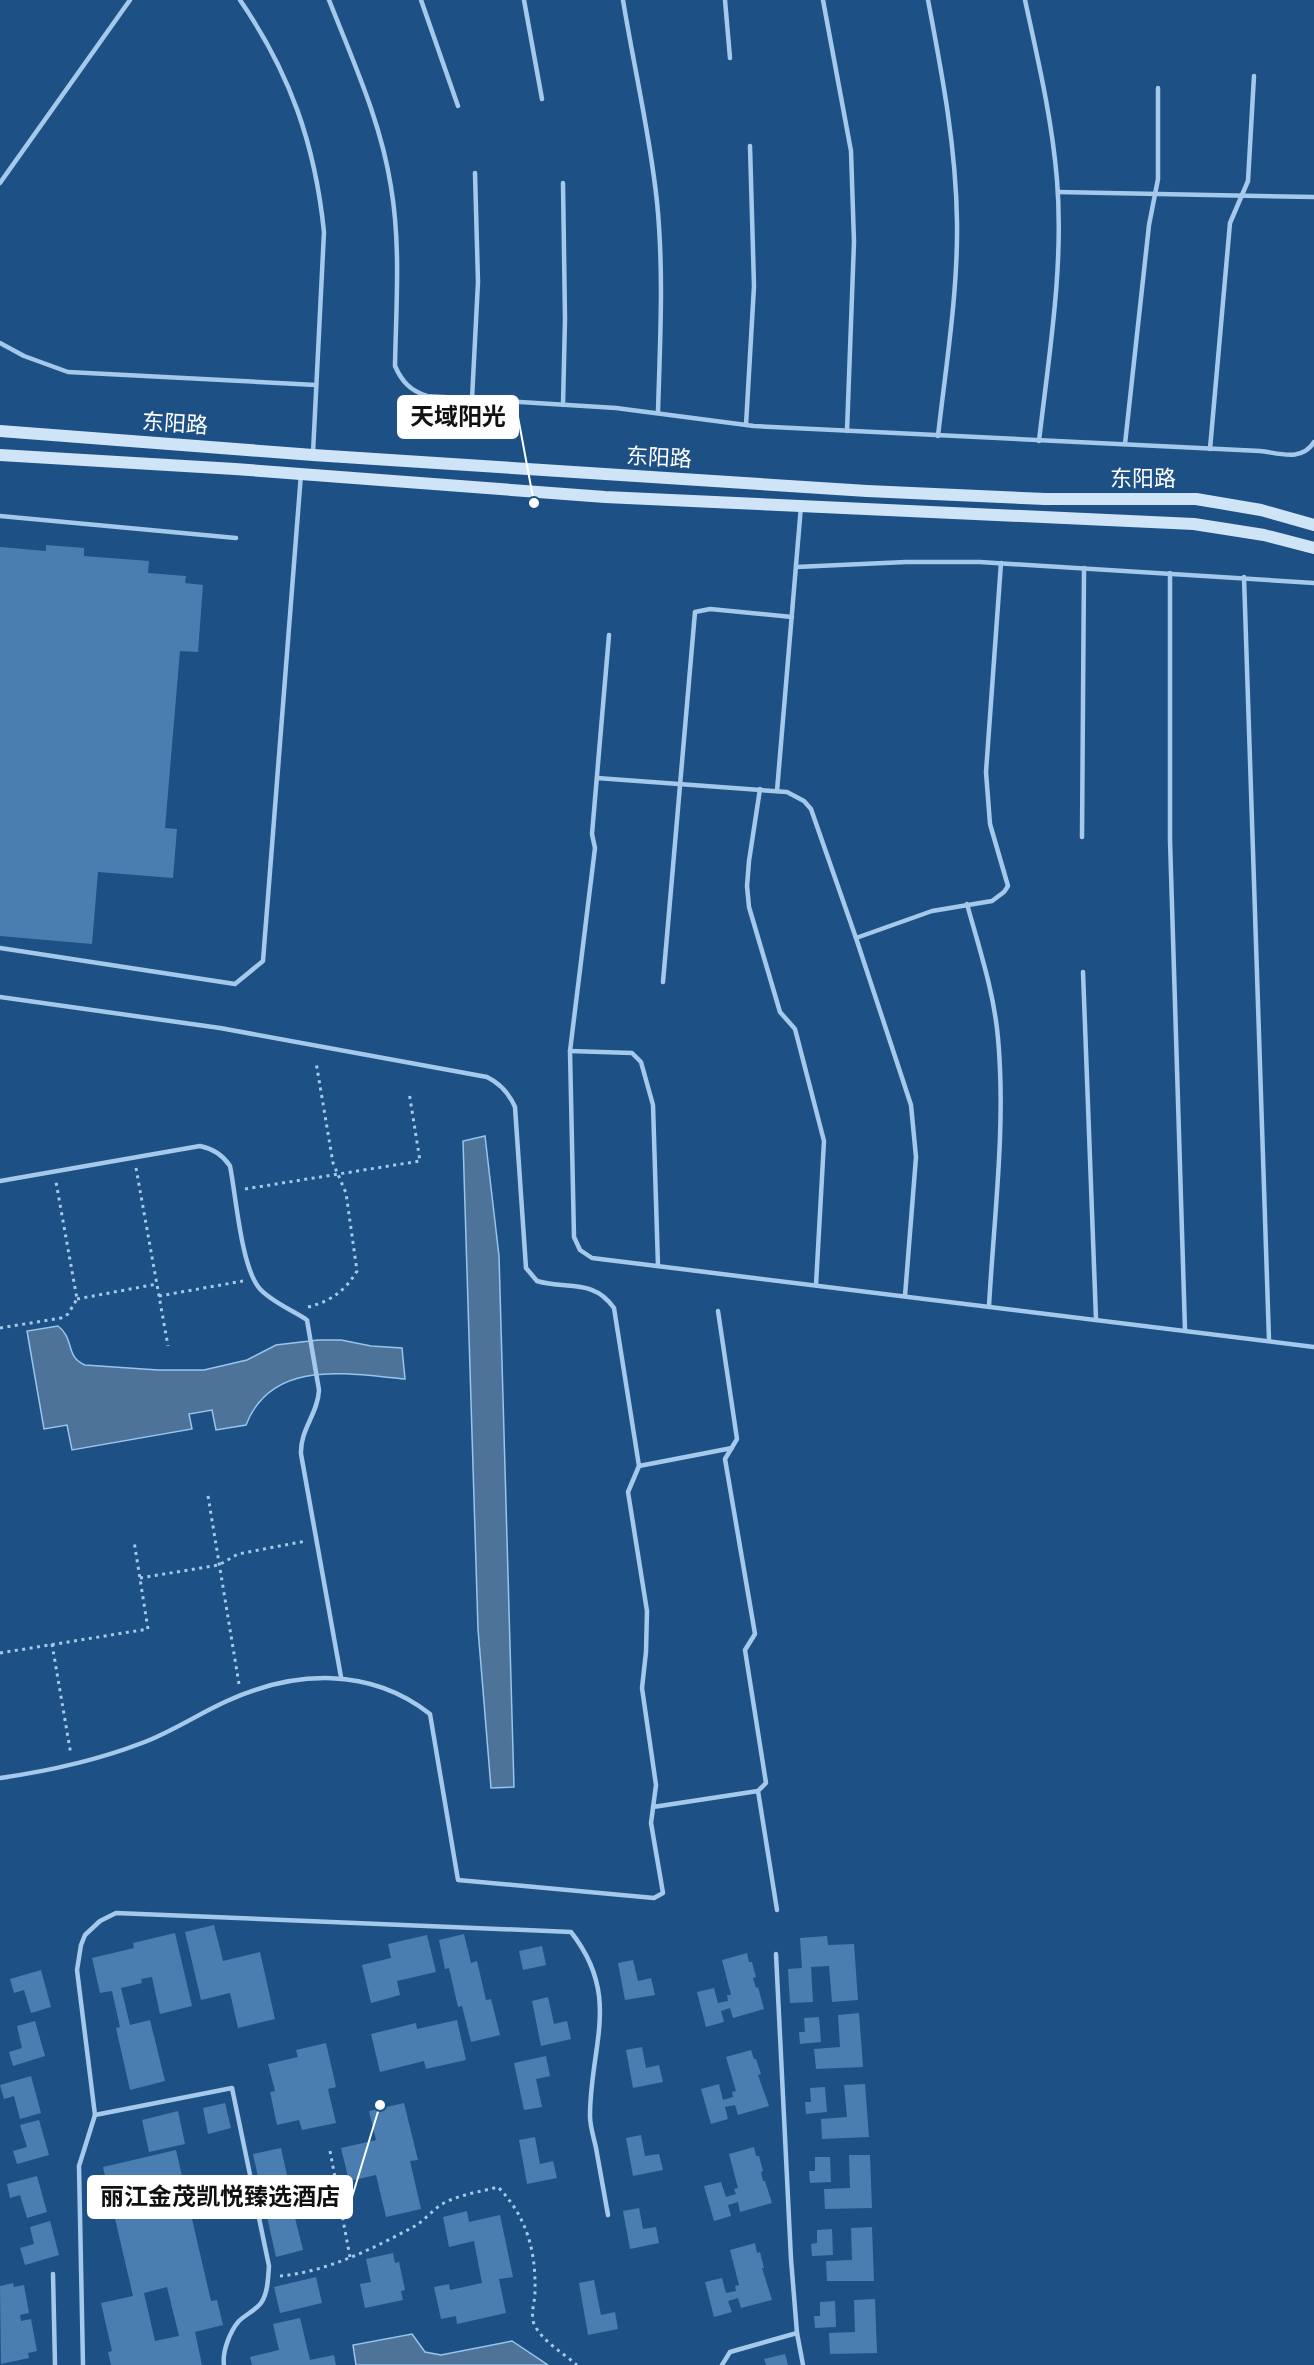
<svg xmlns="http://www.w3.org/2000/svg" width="1314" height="2365" viewBox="0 0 1314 2365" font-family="Figtree,'Noto Sans SC',sans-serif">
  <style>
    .water { fill: #4e7399; stroke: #98c5ec; stroke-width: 1.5 }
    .building { fill: #4a7eb0; fill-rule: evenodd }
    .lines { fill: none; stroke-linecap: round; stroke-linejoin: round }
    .path { stroke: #a5c9ea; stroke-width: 3; stroke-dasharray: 3 4.5; stroke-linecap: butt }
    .lane { stroke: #a5c9ea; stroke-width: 4.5 }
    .secondary { stroke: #d0e4f8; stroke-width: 12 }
    .labels { text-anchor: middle; stroke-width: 5; stroke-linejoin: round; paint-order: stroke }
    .street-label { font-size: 22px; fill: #fff; stroke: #1d5185 }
    .leader { fill: none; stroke: #fff; stroke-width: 2 }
    .callout-dot { fill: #fff; stroke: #1d5185; stroke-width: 2 }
    .callout { fill: #fff; stroke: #fff; stroke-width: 2 }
    .callout-label { font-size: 24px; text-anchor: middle; font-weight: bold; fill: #111 }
  </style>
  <rect width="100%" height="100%" fill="#1d5185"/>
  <!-- water -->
  <g class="water">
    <path d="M485 1136 499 1256 514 1787 491 1788 478 1629 463 1141Z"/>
    <path d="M58 1326C75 1339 65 1357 85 1365L158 1370H204L247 1360 276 1345 318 1340H341L371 1346 402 1348 405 1379C348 1374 272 1358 246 1425L216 1430 212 1410 189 1414 192 1429 72 1450 67 1425 44 1429 27 1331Z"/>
    <path d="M412 2334 425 2352 441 2355 512 2341 548 2365H356L353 2345Z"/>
  </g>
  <!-- building -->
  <g class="building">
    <path d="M46 545 84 548V556L149 561 148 573 186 576 185 583 203 585 198 652 180 651 165 828 177 829 173 878 98 872 92 944 0 936V547L46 551Z"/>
    <path d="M214 1925 223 1961 260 1952 275 2019 238 2028 230 1993 201 2000 185 1932Z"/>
    <path d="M175 1933 192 2006 160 2014 152 1977 141 1979 142 1983 121 1988 130 2025 150 2020 165 2081 130 2090 116 2028 120 2027 112 1991 100 1993 92 1958 134 1948 133 1943Z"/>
    <path d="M464 1934 471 1963 477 1961 486 2000 491 1999 500 2035 471 2042 462 2006 458 2007 449 1968 445 1969 439 1940Z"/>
    <path d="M427 1935 436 1972 397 1981 400 1995 371 2003 362 1965 391 1958 388 1944Z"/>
    <path d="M827 1936 828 1945 854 1944 858 2000 832 2002 829 1966 811 1967 813 2002 790 2003 788 1969 802 1968 800 1938Z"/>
    <path d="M542 1946 546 1965 523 1970 519 1951Z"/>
    <path d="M747 1953 749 1962H752L756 1977 753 1978 756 1988 758 1987 764 2009 733 2018 730 2008 721 2011 724 2022 706 2027 697 1992 714 1988 718 2003 728 2001 727 1995H731L722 1960Z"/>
    <path d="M633 1960 638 1981 651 1978 655 1995 625 2000 618 1963Z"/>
    <path d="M41 1970 51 2007 31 2013 24 1990 14 1993 10 1979Z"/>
    <path d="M548 1997 554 2024 567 2021 571 2039 541 2046 532 2001Z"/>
    <path d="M859 2013 863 2067 816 2069 814 2049 840 2047 838 2015Z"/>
    <path d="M819 2017 821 2042 800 2044 799 2032H805L804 2018Z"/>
    <path d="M457 2020 466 2060 426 2069 424 2061 380 2072 371 2034 416 2023 417 2029Z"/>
    <path d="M35 2021 45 2056 13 2066 9 2052 22 2048 17 2026Z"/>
    <path d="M326 2043 336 2087 328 2089 336 2123 302 2130 299 2120 277 2125 270 2092 275 2091 268 2064 298 2057 296 2050Z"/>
    <path d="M642 2047 646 2068 659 2065 663 2082 633 2088 626 2050Z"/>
    <path d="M751 2050 754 2059H756L761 2074 758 2075 769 2106 738 2115 735 2105 725 2107 728 2119 711 2124 701 2089 719 2084 723 2100 733 2097 732 2092 736 2091 726 2057Z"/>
    <path d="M546 2056 550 2076 536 2079 542 2107 524 2110 514 2063Z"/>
    <path d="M31 2076 41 2113 20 2119 14 2096 4 2099 0 2085Z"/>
    <path d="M865 2084 869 2137 822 2139 821 2119 847 2117 844 2085Z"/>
    <path d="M825 2087 827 2112 806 2114 805 2102H811L810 2088Z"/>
    <path d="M225 2103 231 2128 208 2134 203 2108Z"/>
    <path d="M404 2103 418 2160 410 2161 421 2209 386 2217 376 2175 349 2181 341 2148 376 2140 369 2111Z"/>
    <path d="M178 2111 185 2144 149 2152 142 2120Z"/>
    <path d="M39 2120 49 2155 17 2164 13 2151 27 2147 20 2125Z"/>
    <path d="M641 2135 645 2156 659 2154 663 2170 633 2176 626 2138Z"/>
    <path d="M535 2137 540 2164 553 2161 557 2178 527 2184 519 2140Z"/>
    <path d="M754 2147 756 2156H759L763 2171 761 2172 763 2181H765L772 2203 740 2212 738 2202 728 2205 731 2216 714 2221 704 2186 721 2182 726 2197 736 2194 734 2189 738 2188 729 2154Z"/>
    <path d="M281 2148 291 2193 263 2200 253 2154Z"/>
    <path d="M176 2150 211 2301 217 2300 223 2325 195 2332 202 2365H111L108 2352 112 2351 101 2303 133 2296 103 2167ZM167 2287 179 2336 155 2341 144 2293Z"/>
    <path d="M849 2155H870L872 2208 825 2209 824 2189 850 2188Z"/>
    <path d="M815 2157H830L831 2182 810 2183 809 2171H815Z"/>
    <path d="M37 2176 47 2212 27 2218 20 2195 10 2198 7 2184Z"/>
    <path d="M292 2206 303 2250 276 2257 266 2212Z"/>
    <path d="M639 2208 643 2229 656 2227 659 2243 630 2249 623 2211Z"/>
    <path d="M467 2211 469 2222 500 2215 513 2277 499 2279 506 2313 457 2324 456 2316 441 2319 434 2287 449 2284 450 2290 482 2283 474 2241 449 2247 443 2217Z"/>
    <path d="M50 2221 59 2255 25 2265 20 2248 34 2244 30 2227Z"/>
    <path d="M872 2227 874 2281H827L826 2261 852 2260 851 2228Z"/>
    <path d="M832 2229 833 2255 812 2256 811 2244 817 2243V2230Z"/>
    <path d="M755 2243 757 2253 760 2252 764 2268H762L772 2300 741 2308 738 2298 728 2301 732 2312 714 2317 705 2282 722 2278 726 2293 736 2291 735 2286 739 2285 730 2250Z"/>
    <path d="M393 2253 395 2263 399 2262 405 2290 401 2291 403 2300 365 2308 360 2284 371 2282 366 2259Z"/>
    <path d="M316 2277 322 2303 280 2313 274 2287Z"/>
    <path d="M594 2280 601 2315 615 2312 618 2329 588 2335 579 2283Z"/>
    <path d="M13 2283 14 2287 24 2285 29 2313 20 2315 21 2321 31 2319 37 2351 28 2353 29 2358 1 2364 0 2286Z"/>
    <path d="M875 2299 877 2353 830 2354 829 2333 855 2332 854 2300Z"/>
    <path d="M835 2301 836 2327 815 2328 814 2316H820V2302Z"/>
    <path d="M300 2318 310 2360 334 2355 336 2365H252L250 2357 279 2350 273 2324Z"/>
    <path d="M785 2354 788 2365H766L764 2359Z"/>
  </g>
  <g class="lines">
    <!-- path -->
    <g class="path">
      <path d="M136 1168 168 1346"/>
      <path d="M245 1189 420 1161 409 1092"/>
      <path d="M159 1296 243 1281"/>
      <path d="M77 1299 157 1284"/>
      <path d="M308 1307C331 1301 345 1291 357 1271L346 1193 333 1163 316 1062"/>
      <path d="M0 1328 61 1318 68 1314 77 1299 56 1182"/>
      <path d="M208 1496 239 1684"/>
      <path d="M140 1578 219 1565 238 1554 306 1541"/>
      <path d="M52 1644 71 1755"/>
      <path d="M0 1653 148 1629 134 1541"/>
      <path d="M330 2151 350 2257"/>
      <path d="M280 2276C327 2272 374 2248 415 2226 425 2220 433 2209 444 2203 461 2194 480 2192 498 2187 527 2217 536 2251 535 2292 535 2303 530 2313 534 2324 542 2341 563 2353 577 2365"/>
    </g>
    <!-- lane -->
    <g class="lane">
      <path d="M240 0C290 73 315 144 324 232L313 453"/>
      <path d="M329 0C353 61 381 122 391 187 401 246 396 307 395 366 402 382 411 391 427 396L616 408 754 426 1260 451C1279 453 1302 462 1314 442"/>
      <path d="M421 0 458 106"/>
      <path d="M524 0 542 99"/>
      <path d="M623 0C634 68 650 134 657 202 664 272 660 342 658 412"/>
      <path d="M725 0 730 58"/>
      <path d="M823 0 851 151 854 242 847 431"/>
      <path d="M928 0C942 74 956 146 957 222 958 293 946 365 938 436"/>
      <path d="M1025 0C1038 60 1052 119 1057 180 1064 267 1049 354 1039 441"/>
      <path d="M0 183 130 0"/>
      <path d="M563 183 565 319 563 405"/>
      <path d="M1058 192 1314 197"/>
      <path d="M0 343 24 356 68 372 316 385"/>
      <path d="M472 399 478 282 475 173"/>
      <path d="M746 425 754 286 750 146"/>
      <path d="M1125 444 1149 225 1158 179V88"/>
      <path d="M1210 449 1230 223 1248 181 1254 76"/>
      <path d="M0 516 236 538"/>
      <path d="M796 567 906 562H980L1314 583"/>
      <path d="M1170 573V840L1185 1330"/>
      <path d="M1244 577 1269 1340"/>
      <path d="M609 635 592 834 595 848 570 1051 574 1237 580 1250 592 1258 1314 1347"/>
      <path d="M597 778 787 792 804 801 811 809 856 938 911 1105 916 1157 905 1296"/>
      <path d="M760 789 749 861 747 886 749 907 780 1012 795 1029 824 1141 816 1285"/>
      <path d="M777 791 801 506"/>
      <path d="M1082 837 1084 568"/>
      <path d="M967 904C979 948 994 992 998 1038 1006 1126 994 1217 989 1306"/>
      <path d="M856 938 932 911 992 901 1004 892 1008 886 990 824 986 772 1001 563"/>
      <path d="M0 948 235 984 263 961 301 474"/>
      <path d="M1083 972 1096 1319"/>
      <path d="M663 982 695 612 710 609 792 617"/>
      <path d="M0 997 220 1028 487 1077C501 1084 509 1093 515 1107L526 1268 537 1281C566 1290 593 1278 614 1308L639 1466 628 1492 647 1611 646 1652 642 1688 656 1785 651 1823 663 1893 654 1898 458 1880 430 1714C370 1667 295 1670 227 1701 198 1714 172 1732 142 1743 95 1761 49 1771 0 1778"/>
      <path d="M570 1051 632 1053 641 1062 653 1105 658 1266"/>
      <path d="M0 1181 200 1146C214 1149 223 1155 230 1166 236 1195 241 1268 260 1289 272 1302 292 1310 307 1320L319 1390C318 1414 300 1429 301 1454L341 1677"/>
      <path d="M718 1311 737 1439 725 1459 755 1634 745 1650 766 1783 758 1791 777 1910"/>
      <path d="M639 1466 732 1448"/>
      <path d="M653 1807 758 1791"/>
      <path d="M776 1954 791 2259 797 2333 803 2365"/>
      <path d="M95 2115 232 2088 269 2266C268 2278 268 2293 261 2303 256 2310 245 2315 239 2321 230 2331 222 2352 224 2365"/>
      <path d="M53 2274 55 2365"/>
      <path d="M83 2365 79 2166 95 2115 77 1970 81 1945 85 1935 100 1921 116 1913 571 1932C622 1997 590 2045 590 2116 590 2127 594 2138 596 2148 600 2170 604 2193 608 2215"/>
      <path d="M722 2365 730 2352 797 2333"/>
    </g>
    <!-- secondary -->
    <g class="secondary">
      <path d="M0 431 313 455 867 491 1045 499H1196L1261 510 1314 525"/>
      <path d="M0 455 235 469 605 497 1194 524 1264 535 1314 548"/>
    </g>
  </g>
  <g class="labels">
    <!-- street labels -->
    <g class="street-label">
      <text transform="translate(175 423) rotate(4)" y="8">东阳路</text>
      <text transform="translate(659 457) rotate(3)" y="8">东阳路</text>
      <text x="1143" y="486">东阳路</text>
    </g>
  </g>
  <!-- callouts -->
  <path class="leader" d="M534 503L518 417M380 2105L352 2197"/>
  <g class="callout-dot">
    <circle cx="534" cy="503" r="6"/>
    <circle cx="380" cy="2105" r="6"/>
  </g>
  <g class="callout">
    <rect x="398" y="396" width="120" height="42" rx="6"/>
    <rect x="88" y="2176" width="264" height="42" rx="6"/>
  </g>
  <g class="callout-label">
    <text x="458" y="425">天域阳光</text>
    <text x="220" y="2205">丽江金茂凯悦臻选酒店</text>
  </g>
</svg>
